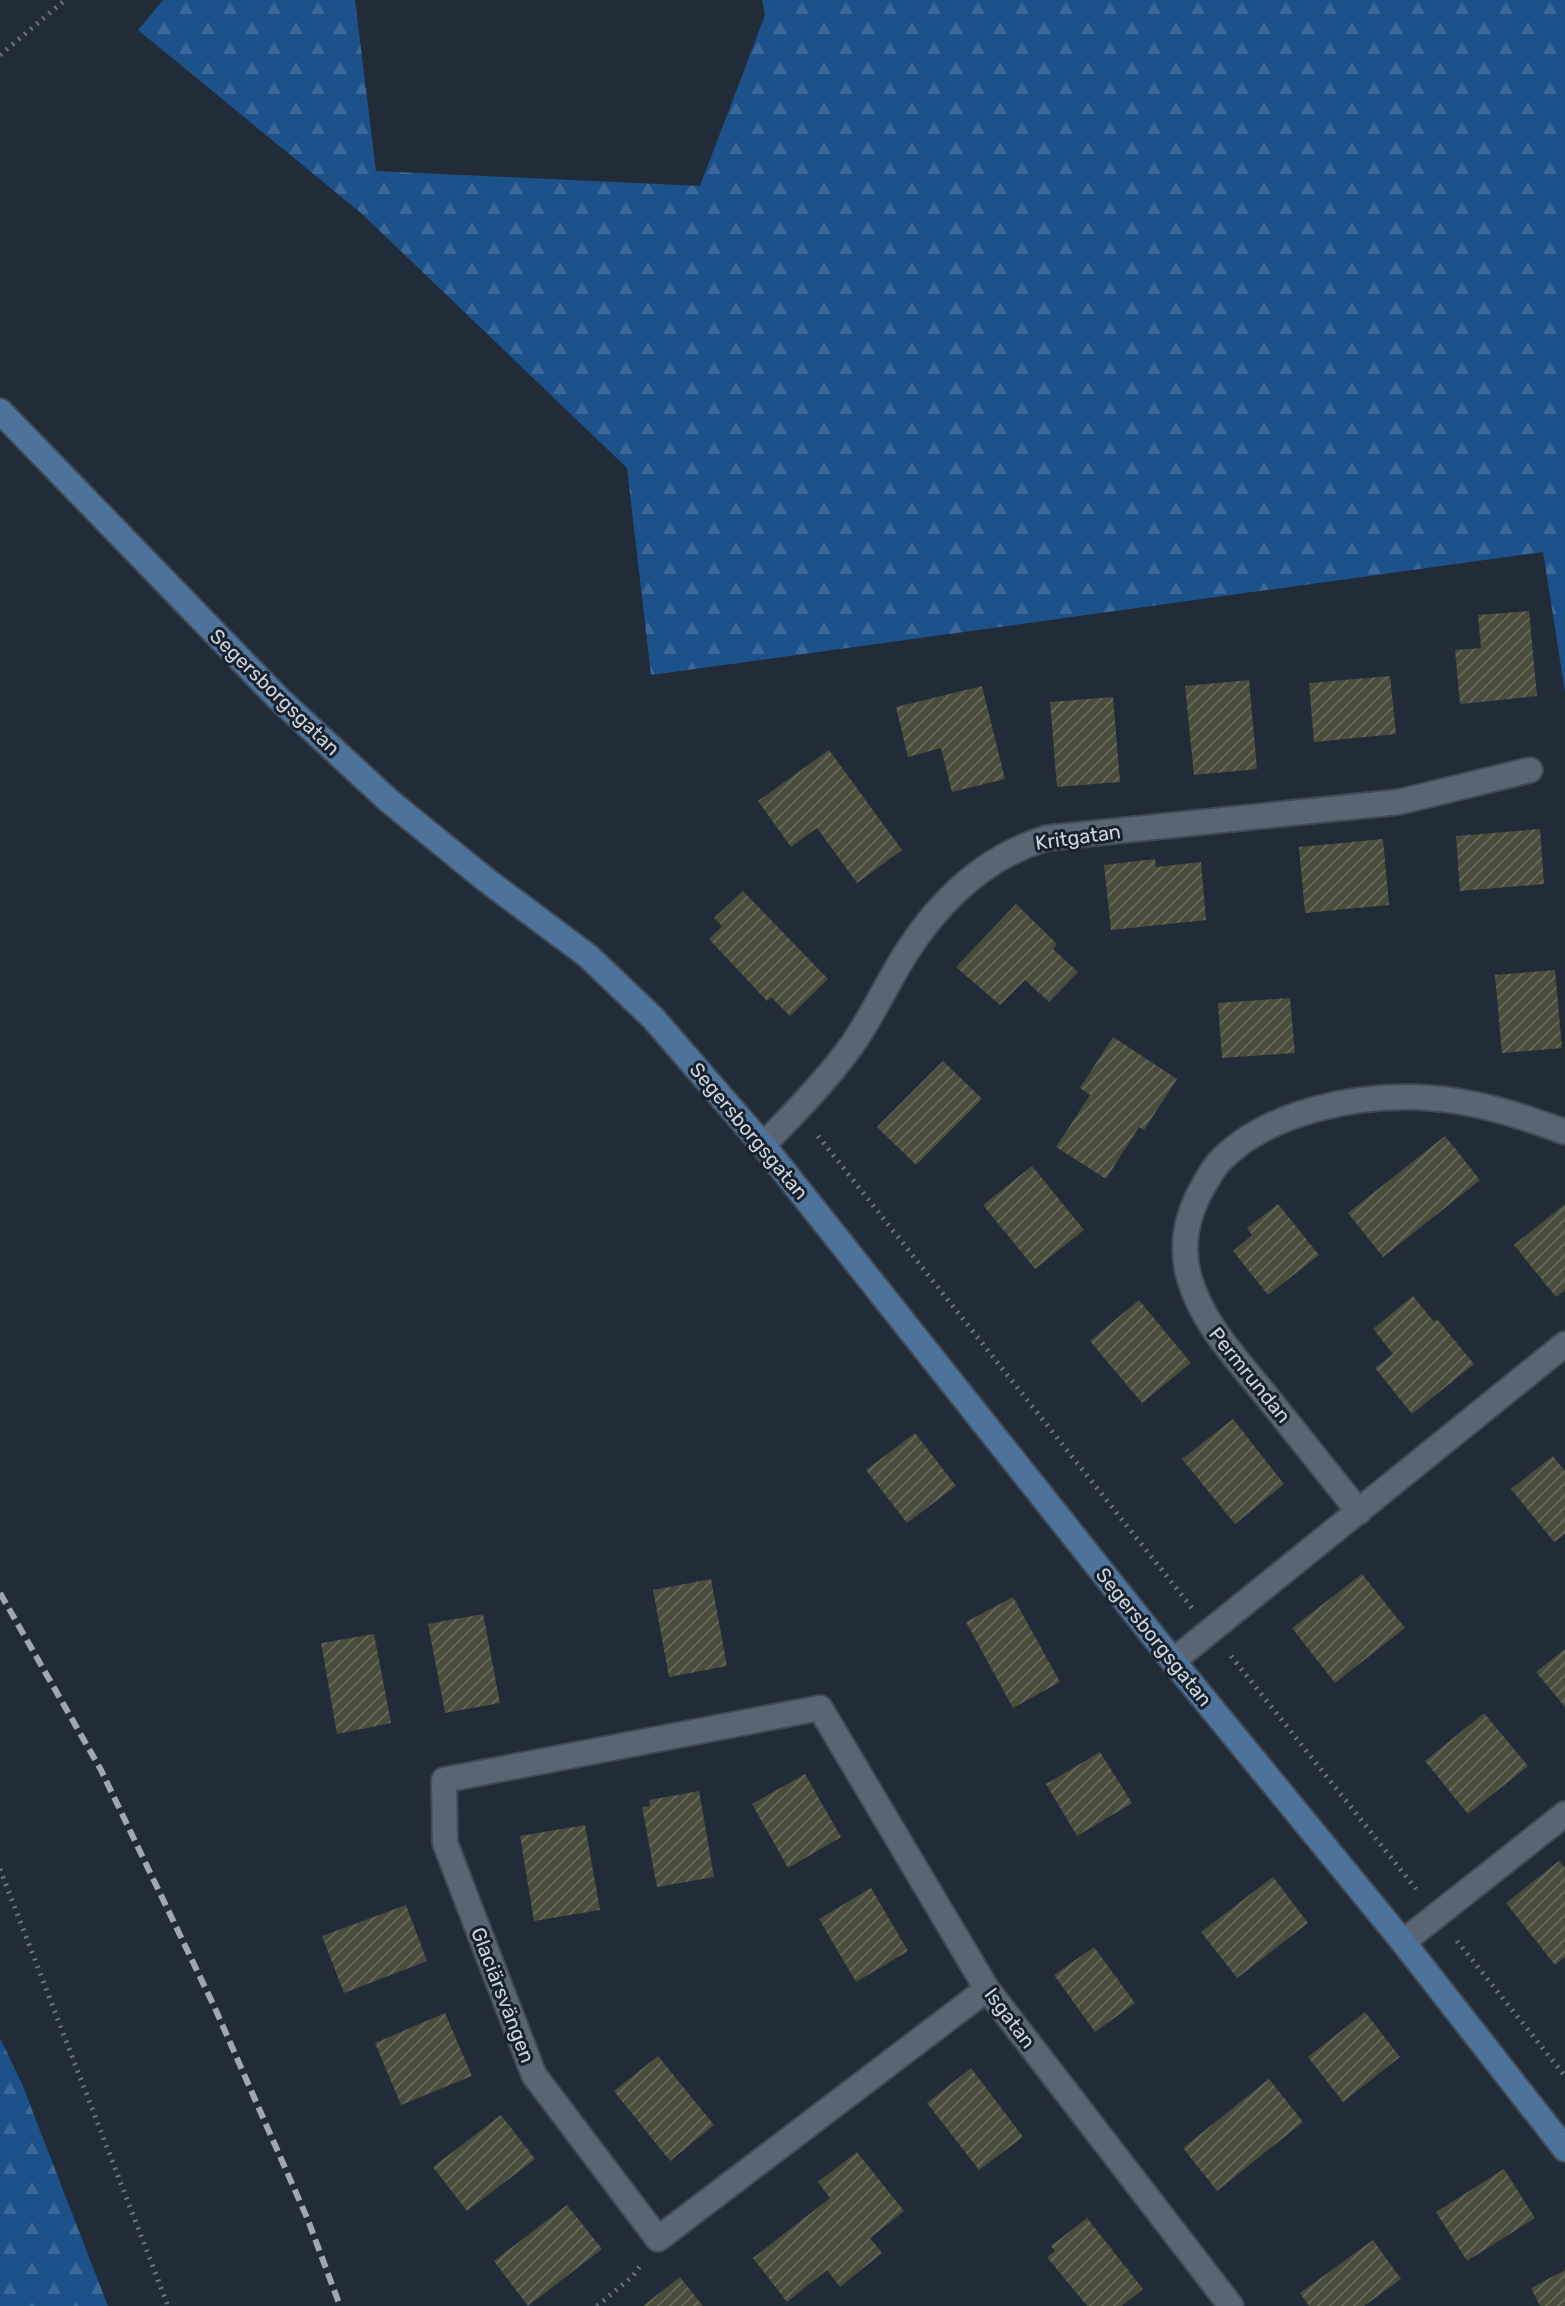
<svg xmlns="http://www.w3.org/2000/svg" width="1565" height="2306" viewBox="0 0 1565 2306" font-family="Rubik,sans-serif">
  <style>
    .forest { fill: url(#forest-firs) }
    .building { fill: url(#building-hatch) }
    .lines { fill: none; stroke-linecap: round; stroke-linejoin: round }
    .street-casing { stroke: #414a54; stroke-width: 28 }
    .secondary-casing { stroke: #414a54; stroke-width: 28 }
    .path { stroke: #6c757f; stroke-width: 5; stroke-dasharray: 2 6; stroke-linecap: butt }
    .street { stroke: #596573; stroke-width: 24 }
    .secondary { stroke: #4e739b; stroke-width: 24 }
    .rail { stroke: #9fa7b0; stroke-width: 6; stroke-dasharray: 12 6; stroke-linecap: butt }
    .labels { text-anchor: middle; stroke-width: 6; stroke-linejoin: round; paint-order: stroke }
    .street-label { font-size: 20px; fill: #ced5dd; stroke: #18222e }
  </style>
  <defs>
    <pattern id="forest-firs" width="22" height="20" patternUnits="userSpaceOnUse" patternTransform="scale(2)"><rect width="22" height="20" fill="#1c518a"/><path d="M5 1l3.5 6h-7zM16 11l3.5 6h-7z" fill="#3c699a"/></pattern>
    <pattern id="building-hatch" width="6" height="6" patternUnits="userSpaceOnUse" patternTransform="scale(2)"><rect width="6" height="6" fill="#4a4d3c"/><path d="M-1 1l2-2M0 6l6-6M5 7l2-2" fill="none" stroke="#636658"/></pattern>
  </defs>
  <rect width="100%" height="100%" fill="#212c38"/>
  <!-- forest -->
  <g class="forest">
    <path d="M163 0H355L376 171 700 186 765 15 762 0H1565V692L1543 552 651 675 627 468 361 213 138 30Z"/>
    <path d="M0 2038 22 2084 108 2306H0Z"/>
  </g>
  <!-- building -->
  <g class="building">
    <path d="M1529 611 1537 696 1460 704 1455 650 1481 648 1478 615Z"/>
    <path d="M1390 676 1396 734 1314 742 1309 683Z"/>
    <path d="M1249 680 1257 769 1194 775 1185 686Z"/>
    <path d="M982 686 1005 779 952 792 941 748 908 757 896 707Z"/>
    <path d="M1113 697 1120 782 1057 787 1050 702Z"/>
    <path d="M829 750 902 850 857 883 817 828 791 847 758 801Z"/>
    <path d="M1540 829 1544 884 1460 891 1456 836Z"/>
    <path d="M1383 839 1389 905 1305 913 1299 847Z"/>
    <path d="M1155 859 1156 867 1201 862 1206 920 1111 930 1104 865Z"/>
    <path d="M743 891 828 979 790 1016 771 997 767 1001 709 939 722 926 714 918Z"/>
    <path d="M1016 904 1057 944 1053 949 1078 972 1049 1002 1025 980 1000 1005 956 967Z"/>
    <path d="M1555 970 1562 1048 1502 1053 1495 975Z"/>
    <path d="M1290 998 1295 1053 1222 1058 1218 1003Z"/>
    <path d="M1113 1037 1177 1079 1144 1130 1139 1127 1106 1179 1056 1147 1090 1095 1080 1088Z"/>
    <path d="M943 1061 982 1099 916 1165 877 1127Z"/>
    <path d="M1445 1136 1480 1180 1383 1257 1348 1213Z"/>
    <path d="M1032 1166 1084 1230 1035 1269 983 1205Z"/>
    <path d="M1278 1204 1319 1255 1268 1295 1233 1251 1252 1235 1247 1228Z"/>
    <path d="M1565 1204V1290L1556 1297 1514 1245Z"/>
    <path d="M1413 1296 1434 1322 1437 1319 1474 1364 1412 1414 1375 1368 1393 1354 1373 1329Z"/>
    <path d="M1139 1300 1191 1363 1142 1403 1090 1341Z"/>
    <path d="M1233 1419 1284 1484 1235 1524 1182 1459Z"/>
    <path d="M915 1433 956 1486 907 1523 866 1470Z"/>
    <path d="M1553 1456 1565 1471V1534L1554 1542 1511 1489Z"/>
    <path d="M1362 1574 1405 1628 1335 1683 1292 1628Z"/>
    <path d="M711 1579 727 1666 669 1677 653 1590Z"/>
    <path d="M1013 1597 1060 1682 1013 1708 966 1622Z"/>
    <path d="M483 1614 500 1703 445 1713 428 1624Z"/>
    <path d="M374 1634 391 1723 337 1734 321 1643Z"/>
    <path d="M1565 1649V1707L1536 1672Z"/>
    <path d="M1484 1713 1528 1766 1468 1814 1425 1761Z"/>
    <path d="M1100 1752 1132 1803 1077 1836 1046 1784Z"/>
    <path d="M805 1774 841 1837 788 1868 752 1804Z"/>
    <path d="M699 1791 714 1877 657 1887 642 1807 650 1806 649 1800Z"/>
    <path d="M585 1825 600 1910 534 1921 520 1836Z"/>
    <path d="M1559 1861 1565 1868V1957L1555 1965 1506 1903Z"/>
    <path d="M1273 1877 1308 1923 1237 1978 1201 1932Z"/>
    <path d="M871 1888 908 1951 856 1982 819 1919Z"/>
    <path d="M406 1905 427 1961 344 1993 322 1936Z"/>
    <path d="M1094 1947 1135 2003 1095 2032 1054 1975Z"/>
    <path d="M1365 2012 1400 2057 1343 2102 1308 2057Z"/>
    <path d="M445 2013 472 2076 401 2105 375 2043Z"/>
    <path d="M658 2056 714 2125 670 2161 614 2091Z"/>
    <path d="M971 2068 1023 2137 979 2170 927 2103Z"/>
    <path d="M1269 2079 1303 2122 1217 2191 1183 2148Z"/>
    <path d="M501 2115 535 2159 467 2211 433 2167Z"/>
    <path d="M857 2152 904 2211 870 2238 882 2253 840 2287 827 2270 787 2302 753 2258 830 2198 818 2182Z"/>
    <path d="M1504 2169 1535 2218 1467 2261 1436 2212Z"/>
    <path d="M567 2205 602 2249 528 2306 494 2261Z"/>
    <path d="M1087 2218 1143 2289 1122 2306H1087L1047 2257 1055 2251 1051 2246Z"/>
    <path d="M1373 2240 1401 2279 1364 2306H1309L1300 2293Z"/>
    <path d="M1565 2270V2306H1540L1531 2288Z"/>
    <path d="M680 2277 703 2306H643Z"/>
  </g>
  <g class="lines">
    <!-- street casing -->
    <g class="street-casing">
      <g id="street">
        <path d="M763 1145C794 1114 826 1081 852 1045 873 1015 888 981 908 950 942 898 987 856 1047 838L1399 802 1530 770"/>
        <path d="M1359 1512C1327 1472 1296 1433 1264 1393 1235 1357 1202 1323 1189 1277 1180 1245 1187 1214 1204 1185 1209 1177 1214 1166 1221 1160 1270 1110 1363 1093 1430 1098 1476 1101 1522 1116 1565 1132"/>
        <path d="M1173 1661 1565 1344"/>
        <path d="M1403 1942 1565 1814"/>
        <path d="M987 1989 658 2239 534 2075 445 1843 444 1780 820 1708 987 1989 1231 2306"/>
      </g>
    </g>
    <!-- secondary casing -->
    <g class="secondary-casing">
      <path id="secondary" d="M0 411 278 698 388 800 485 879 588 956 653 1018 763 1145 1173 1661 1403 1942 1565 2149"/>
    </g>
    <!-- path -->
    <g class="path">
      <path d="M0 55 65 0"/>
      <path d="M818 1136 1192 1608"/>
      <path d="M1231 1656 1416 1889"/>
      <path d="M0 1869 168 2306"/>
      <path d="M1457 1941 1565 2076"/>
      <path d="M597 2306 633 2276 640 2266"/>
    </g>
    <!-- street -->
    <use href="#street" class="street"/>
    <!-- secondary -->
    <use href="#secondary" class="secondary"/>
    <!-- rail -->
    <path class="rail" d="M0 1593 101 1770 214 2006 308 2220 340 2306"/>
  </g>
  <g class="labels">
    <!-- street labels -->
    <g class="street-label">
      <text transform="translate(275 692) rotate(44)" y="7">Segersborgsgatan</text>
      <text transform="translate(1078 837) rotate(-8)" y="7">Kritgatan</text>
      <text transform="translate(749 1131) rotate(50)" y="7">Segersborgsgatan</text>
      <text transform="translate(1250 1375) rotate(51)" y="7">Permrundan</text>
      <text transform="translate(1154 1637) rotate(51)" y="7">Segersborgsgatan</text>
      <text transform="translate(503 1995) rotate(69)" y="7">Glaciärsvängen</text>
      <text transform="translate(1010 2018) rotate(53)" y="7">Isgatan</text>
    </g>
  </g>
</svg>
